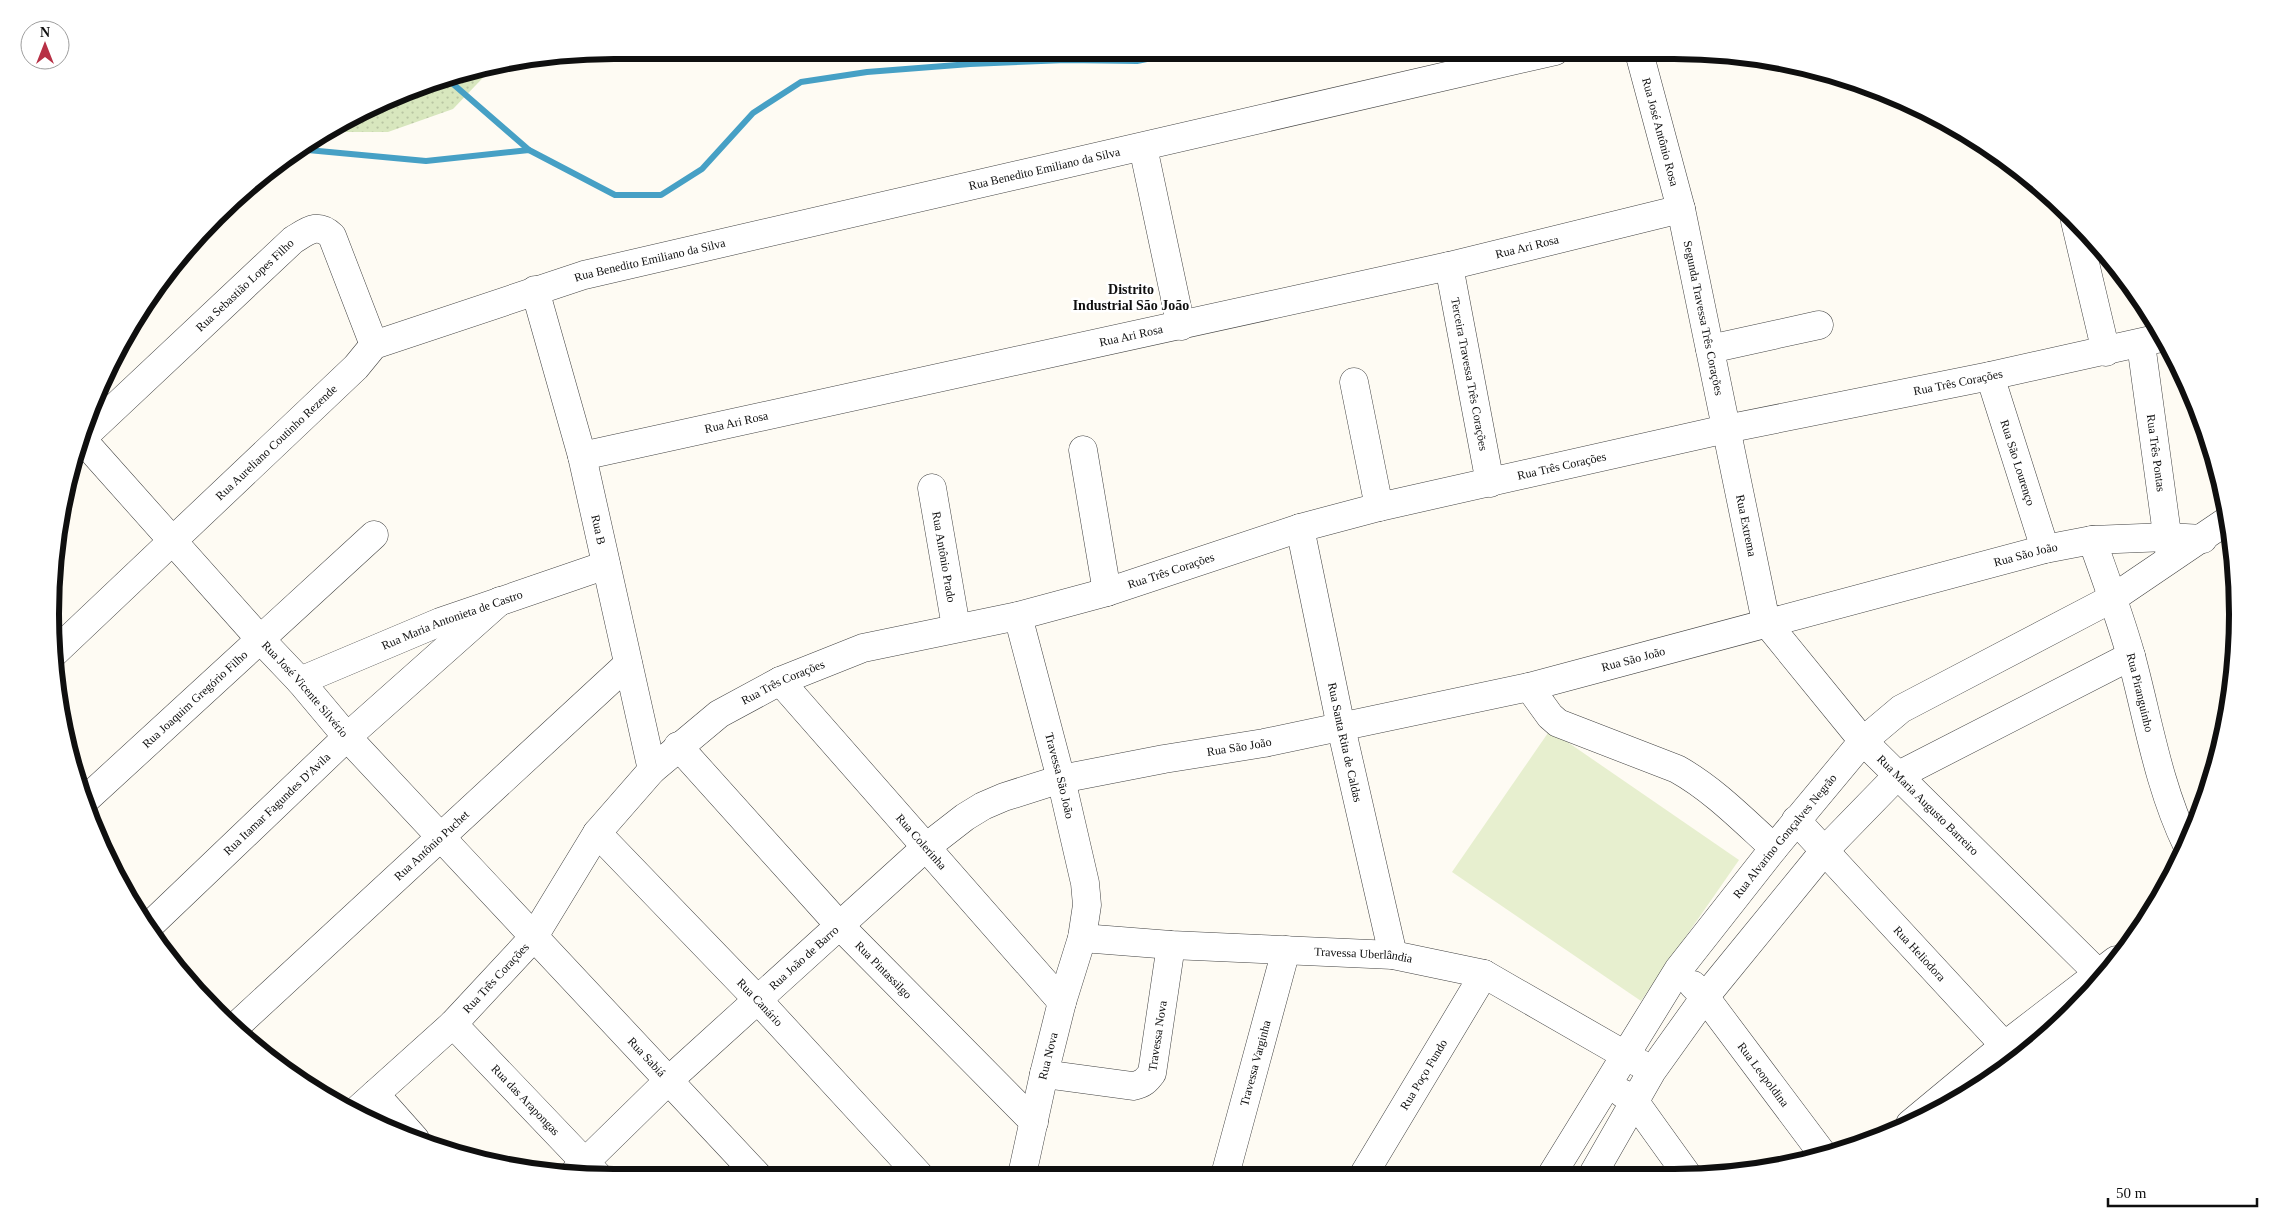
<svg xmlns="http://www.w3.org/2000/svg" width="2288" height="1228" viewBox="0 0 2288 1228" font-family="Georgia,serif">
  <style>
    .grass { fill: url(#grass-dots) }
    .pitch { fill: #e7efcf }
    .lines { fill: none; stroke-linecap: round; stroke-linejoin: round }
    .stream { stroke: #46a0c5; stroke-width: 6 }
    .minor-casing { stroke: #424242; stroke-width: 29 }
    .minor { stroke: #fff; stroke-width: 28 }
    .labels { text-anchor: middle; stroke-width: 5; stroke-linejoin: round; paint-order: stroke }
    .street-label { font-size: 12px; fill: #0f0f0f; stroke: #fff }
    .neighbourhood-label { font-size: 14px; font-weight: bold; fill: #0f0f0f; stroke: #fff }
    .rim { fill: none; stroke: #0f0f0f; stroke-width: 6 }
  </style>
  <defs>
    <pattern id="grass-dots" width="8" height="8" patternUnits="userSpaceOnUse" patternTransform="scale(1.25)"><rect width="8" height="8" fill="#d8e7be"/><path d="M2 2h.1M6 6h.1" fill="none" stroke="#b8c5a2" stroke-width="1.8" stroke-linecap="round"/></pattern>
  </defs>
  <rect width="100%" height="100%" fill="#fefbf3"/>
  <!-- grass -->
  <path class="grass" d="M498 62 453 109 388 132H323L332 125 432 80Z"/>
  <!-- pitch -->
  <path class="pitch" d="M1550 730 1739 860 1641 1001 1452 872Z"/>
  <g class="lines">
    <!-- stream -->
    <g class="stream">
      <path d="M445 77 529 150"/>
      <path d="M297 149 426 161 529 150 615 195H661L702 169 753 113 801 82 867 72 970 64 1066 60 1137 61 1186 51"/>
    </g>
    <!-- minor casing -->
    <g class="minor-casing">
      <g id="minor">
        <path id="s1" d="M1636 51 1640 56 1681 209 1766 622 1863 741 2103 978"/>
        <path d="M1143 147 1181 326"/>
        <path d="M2075 221 2106 352"/>
        <path id="s2" d="M1449 266 1490 483"/>
        <path id="s3" d="M535 290 582 456 652 770"/>
        <path id="s4" d="M2141 344 2170 556"/>
        <path d="M1710 349 1819 325"/>
        <path id="s5" d="M1990 376 2045 549"/>
        <path d="M1354 382 1379 507"/>
        <path id="s6" d="M80 437 260 639 300 681 347 737 758 1176"/>
        <path id="s7" d="M78 442 293 240C308 231 317 222 332 236L374 345"/>
        <path d="M1083 450 1107 592"/>
        <path id="s8" d="M582 456 1449 266 1681 209"/>
        <path id="s9" d="M932 488 956 627"/>
        <path id="s10" d="M1300 528 1341 727 1393 955"/>
        <path id="s11" d="M2092 540C2106 579 2120 617 2131 656 2148 719 2158 785 2187 845"/>
        <path id="s12" d="M1018 616 1061 779 1085 883 1087 905 1082 938 1062 1002 1044 1074 1022 1175"/>
        <path id="s13" d="M52 655 356 367 374 345 584 275 1555 51"/>
        <path id="s14" d="M300 681 440 622 606 565"/>
        <path id="s15" d="M780 681 1062 1002"/>
        <path d="M1529 687 1550 716 1558 723 1677 769C1713 789 1743 820 1774 848"/>
        <path id="s16" d="M678 746 840 926 1034 1122"/>
        <path id="s17" d="M83 802 374 535"/>
        <path id="s18" d="M1796 820 2016 1058"/>
        <path id="s19" d="M597 833 757 999 920 1176"/>
        <path id="s20" d="M146 929 347 737 500 601"/>
        <path id="s21" d="M1082 938 1171 945 1393 955 1484 974 1639 1063"/>
        <path id="s22" d="M1693 985 1705 997 1822 1153"/>
        <path id="s23" d="M453 1024 599 1177"/>
        <path id="s24" d="M234 1028 628 664"/>
        <path id="s25" d="M1044 1074 1133 1086C1143 1084 1146 1081 1152 1073L1171 945"/>
        <path d="M1622 1093 1635 1102 1686 1173"/>
        <path d="M375 1094 415 1139"/>
        <path id="s26" d="M354 1113 453 1024 533 938 597 833 652 770 719 714 780 681 863 648 1018 616 1107 592 1300 528 1379 507 1726 429 1990 376 2165 337"/>
        <path d="M1910 1124 2004 1046 2116 960"/>
        <path id="s27" d="M1364 1174 1484 974"/>
        <path id="s28" d="M1552 1174 1678 970 1774 848 1863 741 1901 709 2113 598 2228 520"/>
        <path d="M1593 1174 1652 1071 1705 997 1825 850 1897 776 2131 656"/>
        <path id="s29" d="M1225 1175 1286 950"/>
        <path id="s30" d="M571 1176 668 1081 925 848 965 817 983 806 1004 797 1061 779 1164 759 1264 743 1529 687 2045 549 2092 540 2167 537 2203 539"/>
      </g>
    </g>
    <!-- minor -->
    <use href="#minor" class="minor"/>
  </g>
  <g class="labels">
    <!-- street labels -->
    <g class="street-label">
      <text dy="4" stroke="none"><textPath href="#s1" startOffset="85">Rua José Antônio Rosa</textPath></text>
      <text dy="4" stroke="none"><textPath href="#s13" startOffset="1141">Rua Benedito Emiliano da Silva</textPath></text>
      <text dy="4" stroke="none"><textPath href="#s8" startOffset="968">Rua Ari Rosa</textPath></text>
      <text dy="4" stroke="none"><textPath href="#s13" startOffset="736">Rua Benedito Emiliano da Silva</textPath></text>
      <text dy="4" stroke="none"><textPath href="#s7" startOffset="229">Rua Sebastião Lopes Filho</textPath></text>
      <text dy="4" stroke="none"><textPath href="#s1" startOffset="276">Segunda Travessa Três Corações</textPath></text>
      <text dy="4" stroke="none"><textPath href="#s8" startOffset="562">Rua Ari Rosa</textPath></text>
      <text dy="4" stroke="none"><textPath href="#s2" startOffset="110">Terceira Travessa Três Corações</textPath></text>
      <text dy="4" stroke="none"><textPath href="#s26" startOffset="1831">Rua Três Corações</textPath></text>
      <text dy="4" stroke="none"><textPath href="#s8" startOffset="158">Rua Ari Rosa</textPath></text>
      <text dy="4" stroke="none"><textPath href="#s13" startOffset="309">Rua Aureliano Coutinho Rezende</textPath></text>
      <text dy="4" stroke="none"><textPath href="#s4" startOffset="110">Rua Três Pontas</textPath></text>
      <text dy="4" stroke="none"><textPath href="#s5" startOffset="91">Rua São Lourenço</textPath></text>
      <text dy="4" stroke="none"><textPath href="#s26" startOffset="1426">Rua Três Corações</textPath></text>
      <text dy="4" stroke="none"><textPath href="#s1" startOffset="488">Rua Extrema</textPath></text>
      <text dy="4" stroke="none"><textPath href="#s3" startOffset="248">Rua B</textPath></text>
      <text dy="4" stroke="none"><textPath href="#s30" startOffset="1628">Rua São João</textPath></text>
      <text dy="4" stroke="none"><textPath href="#s9" startOffset="70">Rua Antônio Prado</textPath></text>
      <text dy="4" stroke="none"><textPath href="#s26" startOffset="1021">Rua Três Corações</textPath></text>
      <text dy="4" stroke="none"><textPath href="#s14" startOffset="164">Rua Maria Antonieta de Castro</textPath></text>
      <text dy="4" stroke="none"><textPath href="#s30" startOffset="1222">Rua São João</textPath></text>
      <text dy="4" stroke="none"><textPath href="#s26" startOffset="616">Rua Três Corações</textPath></text>
      <text dy="4" stroke="none"><textPath href="#s6" startOffset="338">Rua José Vicente Silvério</textPath></text>
      <text dy="4" stroke="none"><textPath href="#s11" startOffset="160">Rua Piranguinho</textPath></text>
      <text dy="4" stroke="none"><textPath href="#s17" startOffset="152">Rua Joaquim Gregório Filho</textPath></text>
      <text dy="4" stroke="none"><textPath href="#s10" startOffset="219">Rua Santa Rita de Caldas</textPath></text>
      <text dy="4" stroke="none"><textPath href="#s30" startOffset="818">Rua São João</textPath></text>
      <text dy="4" stroke="none"><textPath href="#s12" startOffset="165">Travessa São João</textPath></text>
      <text dy="4" stroke="none"><textPath href="#s20" startOffset="181">Rua Itamar Fagundes D'Avila</textPath></text>
      <text dy="4" stroke="none"><textPath href="#s1" startOffset="831">Rua Maria Augusto Barreiro</textPath></text>
      <text dy="4" stroke="none"><textPath href="#s28" startOffset="411">Rua Alvarino Gonçalves Negrão</textPath></text>
      <text dy="4" stroke="none"><textPath href="#s15" startOffset="214">Rua Colerinha</textPath></text>
      <text dy="4" stroke="none"><textPath href="#s24" startOffset="269">Rua Antônio Puchet</textPath></text>
      <text dy="4" stroke="none"><textPath href="#s18" startOffset="182">Rua Heliodora</textPath></text>
      <text dy="4" stroke="none"><textPath href="#s21" startOffset="282">Travessa Uberlândia</textPath></text>
      <text dy="4" stroke="none"><textPath href="#s30" startOffset="319">Rua João de Barro</textPath></text>
      <text dy="4" stroke="none"><textPath href="#s16" startOffset="304">Rua Pintassilgo</textPath></text>
      <text dy="4" stroke="none"><textPath href="#s26" startOffset="196">Rua Três Corações</textPath></text>
      <text dy="4" stroke="none"><textPath href="#s19" startOffset="235">Rua Canário</textPath></text>
      <text dy="4" stroke="none"><textPath href="#s25" startOffset="151">Travessa Nova</textPath></text>
      <text transform="translate(1048 1056) rotate(-76)" y="4">Rua Nova</text>
      <text dy="4" stroke="none"><textPath href="#s6" startOffset="840">Rua Sabiá</textPath></text>
      <text dy="4" stroke="none"><textPath href="#s29" startOffset="116">Travessa Varginha</textPath></text>
      <text dy="4" stroke="none"><textPath href="#s27" startOffset="116">Rua Poço Fundo</textPath></text>
      <text dy="4" stroke="none"><textPath href="#s22" startOffset="114">Rua Leopoldina</textPath></text>
      <text dy="4" stroke="none"><textPath href="#s23" startOffset="105">Rua das Arapongas</textPath></text>
    </g>
    <!-- neighbourhood labels -->
    <g class="neighbourhood-label">
      <text x="1131" y="294">Distrito<tspan x="1131" dy="16">Industrial São João</tspan></text>
    </g>
  </g>
  <!-- crop -->
  <path d="M0 0H2288V1228H0ZM614 59H1674A555 555 0 0 1 2229 614V614A555 555 0 0 1 1674 1169H614A555 555 0 0 1 59 614V614A555 555 0 0 1 614 59Z" fill="#fff" fill-rule="evenodd"/>
  <path class="rim" d="M614 59H1674A555 555 0 0 1 2229 614V614A555 555 0 0 1 1674 1169H614A555 555 0 0 1 59 614V614A555 555 0 0 1 614 59Z"/>
  <!-- north arrow -->
  <g transform="translate(45 45)"><circle r="24" fill="#ffffff" stroke="#9f9f9f"/>
  <path d="M0-4L9 19L0 12L-9 19Z" fill="#b73045"/>
  <text y="-8" font-size="14" font-weight="bold" text-anchor="middle" fill="#0f0f0f">N</text>
  </g>
  <!-- scale -->
  <path d="M2108 1198v8h149v-8" fill="none" stroke="#0f0f0f" stroke-width="2.5"/>
  <text x="2116" y="1198" font-size="15" fill="#0f0f0f" stroke="#ffffff" stroke-width="4" paint-order="stroke">50 m</text>
</svg>
